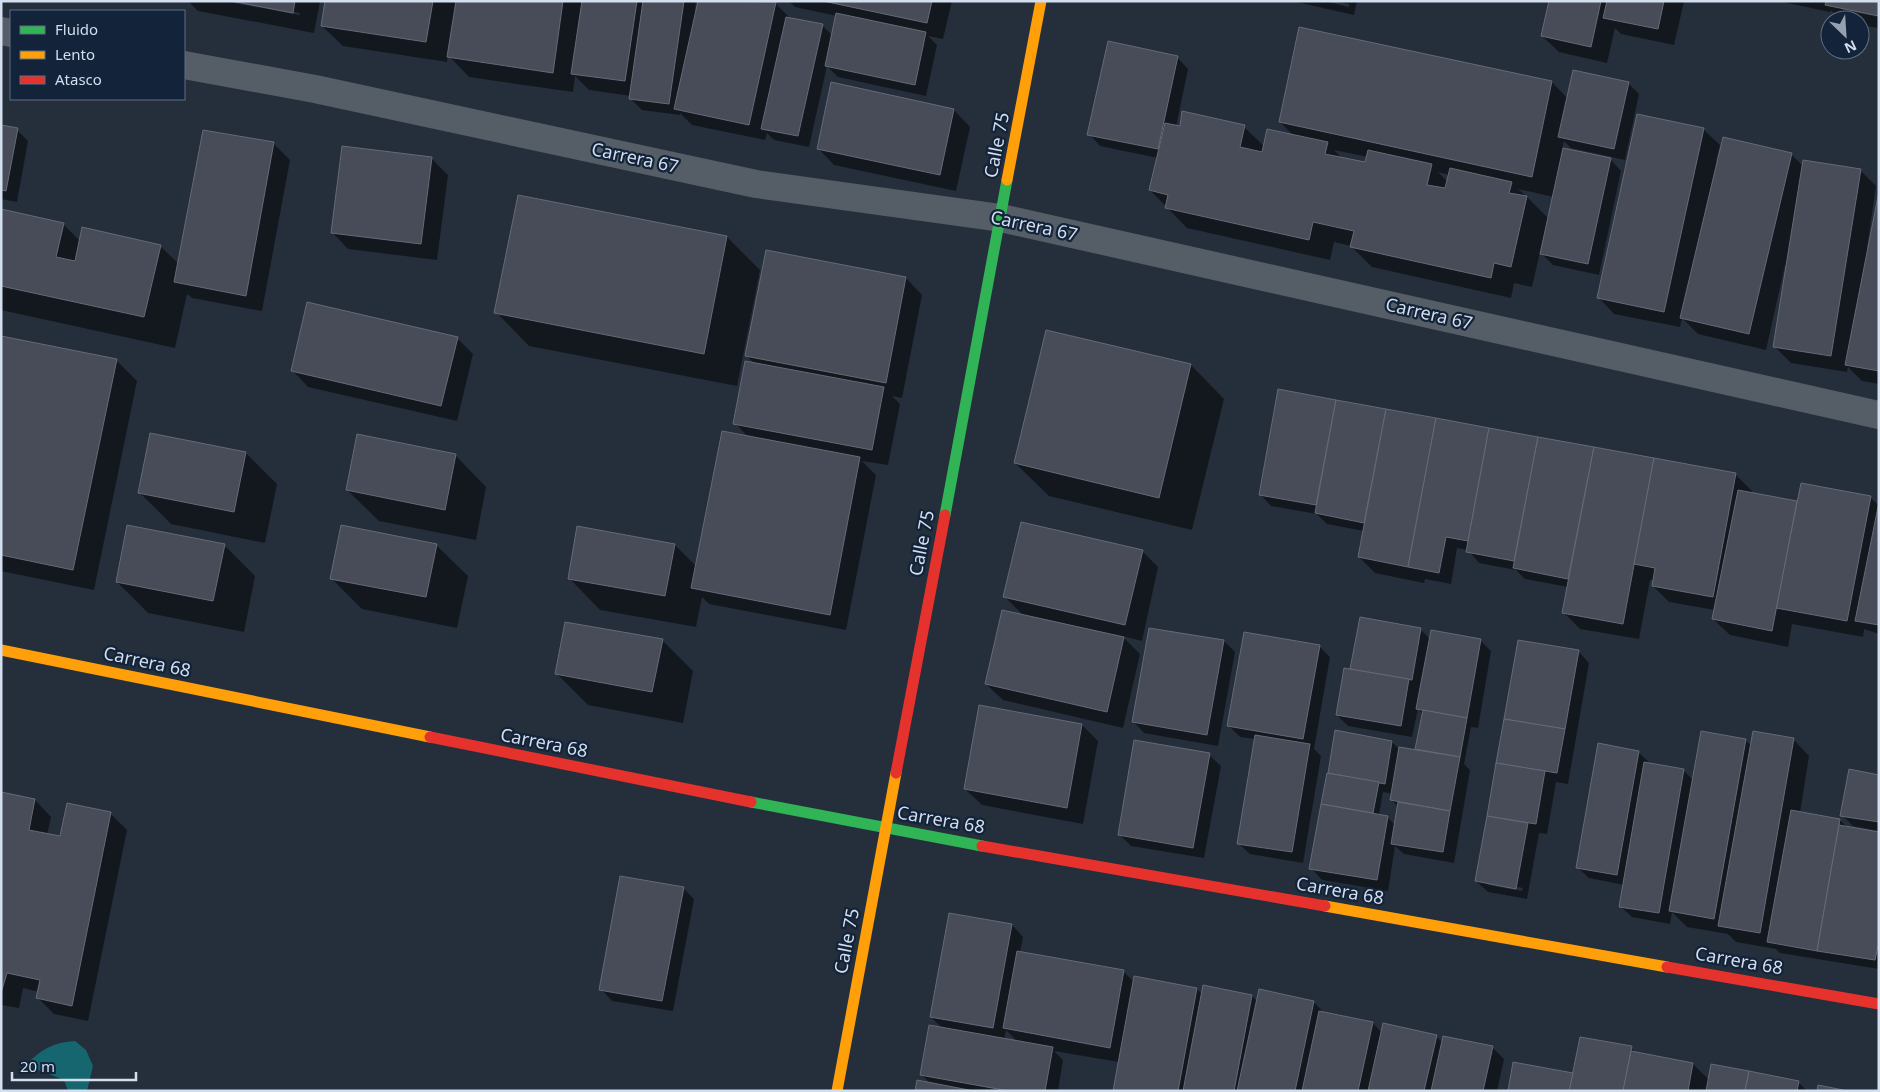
<svg xmlns="http://www.w3.org/2000/svg" width="1880" height="1092" viewBox="0 0 1880 1092" font-family="'Noto Sans',sans-serif">
  <style>
    .water { fill: #15666f }
    .shadow { fill: #0007; fill-rule: evenodd }
    .building { fill: #484c58; stroke: #656a76 }
    .lines { fill: none; stroke-linecap: round; stroke-linejoin: round }
    .street { stroke: #555e66; stroke-width: 28 }
    .fast { stroke: #30b455; stroke-width: 11 }
    .slow { stroke: #ff9f0a; stroke-width: 11 }
    .jam { stroke: #e5322d; stroke-width: 11 }
    .labels { text-anchor: middle; stroke-width: 4.5; stroke-linejoin: round; paint-order: stroke }
    .street-label { font-size: 18px; fill: #d3deee; stroke: #12233a }
  </style>
  <rect width="100%" height="100%" fill="#252e3b"/>
  <!-- water -->
  <path class="water" d="M75 1041 86 1050 93 1066 87 1091H68L64 1080 26 1065C40 1050 54 1042 75 1041Z"/>
  <!-- shadow -->
  <g class="shadow">
    <path d="M188 1H224L299 15 300 13 238 1H320L314 33 198 11Z"/>
    <path d="M326 1H696L695 11H697L699 1H768L775 3 791 19 822 25 833 36 837 16 795 7 789 1H952L943 39 928 36 937 45 926 96 838 77 827 66 809 147 774 140 767 133 765 140 692 125 680 113V115L642 110 631 99V96L589 90 575 76 573 92 469 77 448 55 447 62 343 46 322 26Z"/>
    <path d="M1292 1H1324L1349 7V4L1336 1H1357L1354 15Z"/>
    <path d="M1544 1H1684L1674 45 1621 34 1615 28 1607 63 1559 52 1542 36 1550 3Z"/>
    <path d="M1778 1H1879L1843 8V10L1879 17V28L1860 25V20H1841L1831 10 1830 12Z"/>
    <path d="M1177 57 1188 69 1176 127H1244L1265 147 1294 136 1280 122 1552 82 1568 99 1628 83 1639 94 1625 160 1571 148 1564 141 1562 149 1610 159 1621 171 1599 275 1553 265 1540 252 1532 287 1514 283 1511 298 1372 267 1351 246 1334 242 1330 260 1187 228 1150 190 1158 158 1100 146 1089 134ZM1334 150 1368 157 1366 164 1343 159ZM1438 172 1449 175 1448 182ZM1518 189 1554 197 1549 219 1527 197Z"/>
    <path d="M954 110 970 127 956 191 834 165 818 148Z"/>
    <path d="M1 127 17 130 28 141 17 202 1 199Z"/>
    <path d="M1703 129 1720 145 1716 161 1791 154 1803 166 1860 170 1876 186 1867 248H1869L1879 198V384L1862 381 1848 367 1847 372 1791 363 1775 347 1787 266 1785 265 1766 350 1698 334 1682 318 1680 327 1614 314 1598 297Z"/>
    <path d="M204 131 274 144 290 160 262 311 192 298 187 294 175 348 1 310V210L63 224 80 241 160 246 179 264Z"/>
    <path d="M432 159 448 175 437 260 348 249 332 232Z"/>
    <path d="M727 237 760 270 737 386 529 346 496 312Z"/>
    <path d="M767 252 906 278 922 295 902 398 892 396 900 404 888 465 862 461 876 475 846 630 709 604 702 597 696 627 600 610 569 578 675 545 697 567 749 438 735 423 755 364 747 356Z"/>
    <path d="M1047 332 1191 365 1224 399 1192 530 1049 496 1015 463Z"/>
    <path d="M1 337 116 360 137 381 94 590 1 571Z"/>
    <path d="M457 338 473 354 457 421 308 387 292 370Z"/>
    <path d="M1279 391 1735 474 1752 491 1751 494 1798 503 1802 485 1871 498 1879 506V634L1864 629 1863 637 1792 624 1788 647 1730 635 1713 619 1715 610 1669 602 1653 586 1654 580H1650L1639 639 1580 629 1563 612 1568 587 1525 579 1516 570 1479 563 1468 550 1457 548 1451 584 1425 579 1424 583 1375 573 1359 557 1364 531 1327 524 1317 514 1271 506 1260 494Z"/>
    <path d="M246 453 277 484 265 543 171 524 140 493Z"/>
    <path d="M455 455 486 487 476 540 379 521 347 490Z"/>
    <path d="M224 545 255 576 244 632 148 613 117 582Z"/>
    <path d="M436 545 468 576 457 628 362 609 331 578Z"/>
    <path d="M1142 551 1158 567 1142 641 1122 636 1140 654 1123 728 1003 700 986 684 1024 616 1005 597Z"/>
    <path d="M1361 618 1420 629 1430 639 1480 640 1491 651 1478 728 1471 727 1464 764 1470 770 1454 863 1404 854 1395 846 1388 891 1322 880 1311 868 1336 732 1392 742 1400 750 1420 751 1417 749 1423 714 1418 709 1412 737 1348 726 1337 715 1351 671ZM1383 792 1392 794 1391 800 1399 807 1395 825 1387 817 1379 815Z"/>
    <path d="M662 640 693 671 683 723 588 705 556 673Z"/>
    <path d="M1224 641 1235 652 1218 746 1144 733 1133 721Z"/>
    <path d="M1519 641 1578 651 1589 663 1568 784 1556 782 1547 834 1539 833 1527 899 1488 892 1476 881ZM1488 882 1523 888 1522 891 1488 885Z"/>
    <path d="M1319 646 1330 657 1314 749 1321 756 1303 863 1250 854 1238 843 1256 739 1240 737 1228 725Z"/>
    <path d="M1082 725 1098 741 1083 824 982 805 965 789Z"/>
    <path d="M1793 739 1809 756 1800 813 1840 820 1848 828 1879 834V969L1780 953 1776 949 1736 942 1728 934 1687 927 1672 912 1670 924 1632 917 1620 906 1624 885 1589 878 1577 867 1638 752 1650 763 1683 770 1693 780 1745 740 1752 746Z"/>
    <path d="M1209 755 1221 766 1204 858 1131 846 1119 834Z"/>
    <path d="M1879 776V831L1853 826 1842 815Z"/>
    <path d="M1 793 35 800 51 817 47 835 61 837 110 813 127 830 88 1021 54 1014 38 998 39 992 23 988 19 1008 1 1005Z"/>
    <path d="M683 888 694 899 673 1011 612 1001 601 989Z"/>
    <path d="M950 914 1012 925 1023 937 1020 952 1123 971 1134 982 1197 989 1202 994 1252 996 1257 1001 1314 1002 1325 1014 1373 1023 1382 1033 1436 1036 1443 1043 1492 1047 1504 1059 1497 1091H1114L1119 1062 1054 1051 1063 1060 1058 1091H917L931 1084 921 1074 943 1029 931 1017ZM1006 1030 1019 1043 1004 1040Z"/>
    <path d="M1631 1048 1637 1054 1693 1064 1709 1080 1798 1082 1807 1091H1509L1574 1075Z"/>
  </g>
  <!-- building -->
  <g class="building">
    <path d="M231 1H295L293 13Z"/>
    <path d="M325 1H433L426 42 321 26Z"/>
    <path d="M456 1H563L553 73 447 57Z"/>
    <path d="M582 1H637L625 81 571 74Z"/>
    <path d="M643 1H684L669 104 629 99Z"/>
    <path d="M698 1 776 2 749 125 674 109Z"/>
    <path d="M823 1H932L927 23Z"/>
    <path d="M1549 1H1601L1591 47 1541 36Z"/>
    <path d="M1607 1H1664L1658 29 1603 18Z"/>
    <path d="M1826 1H1879V16L1825 5Z"/>
    <path d="M836 13 926 32 915 85 825 66Z"/>
    <path d="M786 17 823 24 798 136 761 129Z"/>
    <path d="M1299 27 1552 81 1532 177 1279 122Z"/>
    <path d="M1108 41 1178 56 1158 149 1087 135Z"/>
    <path d="M1573 70 1629 82 1614 149 1558 137Z"/>
    <path d="M831 82 954 109 940 175 817 149Z"/>
    <path d="M1182 111 1245 125 1240 147 1262 152 1267 129 1328 142 1325 154 1365 162 1368 150 1432 164 1427 185 1445 188 1450 168 1512 182 1509 193 1527 196 1511 267 1494 263 1491 278 1350 247 1354 231 1313 222 1309 240 1165 208 1168 195 1149 190 1165 123 1180 126Z"/>
    <path d="M1637 114 1704 128 1664 312 1597 298Z"/>
    <path d="M1 125 18 128 6 191 1 190Z"/>
    <path d="M203 130 274 142 246 296 174 282Z"/>
    <path d="M1723 137 1792 153 1749 334 1680 318Z"/>
    <path d="M342 146 432 157 421 244 331 233Z"/>
    <path d="M1563 148 1611 158 1588 264 1540 254Z"/>
    <path d="M1803 160 1861 169 1831 356 1773 347Z"/>
    <path d="M1879 191V371L1845 365Z"/>
    <path d="M518 195 727 236 704 354 494 313Z"/>
    <path d="M1 209 64 223 56 257 75 261 82 227 161 245 144 317 1 286Z"/>
    <path d="M766 250 906 277 886 383 745 356Z"/>
    <path d="M307 302 458 337 441 406 291 371Z"/>
    <path d="M1046 330 1191 364 1159 498 1014 463Z"/>
    <path d="M1 336 117 359 73 570 1 555Z"/>
    <path d="M745 361 884 387 872 450 733 424Z"/>
    <path d="M1278 389 1336 400 1316 505 1259 495Z"/>
    <path d="M1336 400 1386 409 1364 523 1315 513Z"/>
    <path d="M1386 409 1436 418 1408 567 1358 557Z"/>
    <path d="M1436 418 1489 428 1468 541 1446 537 1439 573 1408 567Z"/>
    <path d="M1489 428 1538 437 1514 561 1466 552Z"/>
    <path d="M722 431 860 457 830 615 691 588Z"/>
    <path d="M150 433 246 452 234 512 138 493Z"/>
    <path d="M357 434 456 454 445 510 346 490Z"/>
    <path d="M1538 437 1594 447 1568 579 1513 568Z"/>
    <path d="M1594 447 1654 458 1623 624 1562 613Z"/>
    <path d="M1654 458 1736 473 1713 597 1652 586 1655 568 1634 564Z"/>
    <path d="M1801 483 1871 496 1847 621 1776 608Z"/>
    <path d="M1738 490 1797 501 1772 631 1712 619Z"/>
    <path d="M1879 502V625L1855 621Z"/>
    <path d="M1021 522 1143 550 1125 625 1003 597Z"/>
    <path d="M127 525 225 544 213 601 116 582Z"/>
    <path d="M341 525 437 544 426 597 330 579Z"/>
    <path d="M577 526 675 544 665 596 568 579Z"/>
    <path d="M1002 610 1124 637 1107 712 985 684Z"/>
    <path d="M1360 617 1421 628 1412 680 1350 669Z"/>
    <path d="M565 622 663 639 652 692 555 674Z"/>
    <path d="M1149 628 1224 640 1207 735 1132 722Z"/>
    <path d="M1431 630 1481 639 1467 718 1416 709Z"/>
    <path d="M1244 632 1320 645 1303 739 1227 726Z"/>
    <path d="M1518 640 1579 650 1565 729 1504 719Z"/>
    <path d="M1344 668 1409 679 1401 726 1336 715Z"/>
    <path d="M979 705 1082 724 1067 808 964 789Z"/>
    <path d="M1423 710 1467 718 1460 757 1415 749Z"/>
    <path d="M1504 719 1565 729 1557 773 1496 763Z"/>
    <path d="M1335 730 1392 741 1385 784 1328 773Z"/>
    <path d="M1701 731 1746 739 1714 919 1669 911Z"/>
    <path d="M1753 731 1794 738 1760 933 1718 926Z"/>
    <path d="M1255 735 1310 744 1292 852 1237 844Z"/>
    <path d="M1134 740 1210 753 1193 848 1118 835Z"/>
    <path d="M1598 743 1639 751 1617 875 1576 868Z"/>
    <path d="M1399 747 1460 757 1450 811 1390 800Z"/>
    <path d="M1644 762 1684 769 1659 913 1619 907Z"/>
    <path d="M1496 763 1545 771 1536 824 1487 816Z"/>
    <path d="M1849 769 1879 775V822L1840 816Z"/>
    <path d="M1327 773 1379 782 1373 813 1321 804Z"/>
    <path d="M1 792 35 799 29 830 60 836 67 803 111 812 72 1006 36 998 40 980 7 973 1 993Z"/>
    <path d="M1398 802 1450 811 1443 852 1391 844Z"/>
    <path d="M1321 804 1388 816 1377 880 1309 869Z"/>
    <path d="M1791 810 1840 819 1817 951 1767 942Z"/>
    <path d="M1487 816 1528 823 1516 889 1475 881Z"/>
    <path d="M1839 825 1879 832V942L1875 960 1817 951Z"/>
    <path d="M620 876 684 887 662 1001 599 990Z"/>
    <path d="M949 913 1012 924 993 1028 930 1017Z"/>
    <path d="M1017 951 1124 970 1110 1048 1003 1028Z"/>
    <path d="M1134 976 1197 988 1178 1091H1113Z"/>
    <path d="M1203 985 1252 995 1234 1091H1183Z"/>
    <path d="M1259 989 1314 1001 1295 1091H1237Z"/>
    <path d="M1319 1011 1373 1022 1358 1091H1302Z"/>
    <path d="M1383 1023 1437 1035 1424 1091H1368Z"/>
    <path d="M929 1025 1053 1047 1045 1091H1009L920 1075Z"/>
    <path d="M1443 1036 1493 1046 1483 1091H1431Z"/>
    <path d="M1580 1037 1632 1046 1623 1091H1569Z"/>
    <path d="M1631 1051 1693 1063 1688 1091H1623Z"/>
    <path d="M1513 1062 1573 1073 1569 1091H1508Z"/>
    <path d="M1711 1064 1749 1071 1745 1091H1706Z"/>
    <path d="M1749 1071 1799 1081 1797 1091H1745Z"/>
    <path d="M917 1080 974 1091H915Z"/>
    <path d="M1818 1085 1848 1091H1817Z"/>
  </g>
  <g class="lines">
    <!-- street -->
    <g class="street">
      <path d="M1 31 11 33"/>
      <path d="M184 65 315 89 756 184 1001 218 1879 415"/>
    </g>
    <!-- fast -->
    <g class="fast">
      <path d="M945 515 1007 180"/>
      <path d="M751 802 982 846"/>
    </g>
    <!-- slow -->
    <g class="slow">
      <path d="M1007 180 1041 1"/>
      <path d="M1 650 430 737"/>
      <path d="M1325 906 1667 967"/>
      <path d="M837 1091 896 773"/>
    </g>
    <!-- jam -->
    <g class="jam">
      <path d="M430 737 751 802"/>
      <path d="M896 773 945 515"/>
      <path d="M982 846 1325 906"/>
      <path d="M1667 967 1879 1004"/>
    </g>
  </g>
  <g class="labels">
    <!-- street labels -->
    <g class="street-label">
      <text transform="translate(997 145) rotate(-79)" y="6">Calle 75</text>
      <text transform="translate(635 158) rotate(12)" y="6">Carrera 67</text>
      <text transform="translate(1034 226) rotate(12)" y="6">Carrera 67</text>
      <text transform="translate(1429 314) rotate(13)" y="6">Carrera 67</text>
      <text transform="translate(922 543) rotate(-79)" y="6">Calle 75</text>
      <text transform="translate(147 662) rotate(12)" y="6">Carrera 68</text>
      <text transform="translate(544 743) rotate(11)" y="6">Carrera 68</text>
      <text transform="translate(941 820) rotate(10)" y="6">Carrera 68</text>
      <text transform="translate(1340 891) rotate(10)" y="6">Carrera 68</text>
      <text transform="translate(847 941) rotate(-79)" y="6">Calle 75</text>
      <text transform="translate(1739 961) rotate(10)" y="6">Carrera 68</text>
    </g>
  </g>
  <!-- border -->
  <rect width="1880" height="1092" fill="none" stroke="#d3deee" stroke-width="5"/>
  <!-- legend -->
  <rect x="10" y="10" width="175" height="90" fill="#12233a" stroke="#5f6e82"/>
  <rect x="20" y="26" width="25" height="8" fill="#30b455" stroke="#5f6e82"/>
  <text x="55" y="35" font-size="15" fill="#d3deee">Fluido</text>
  <rect x="20" y="51" width="25" height="8" fill="#ff9f0a" stroke="#5f6e82"/>
  <text x="55" y="60" font-size="15" fill="#d3deee">Lento</text>
  <rect x="20" y="76" width="25" height="8" fill="#e5322d" stroke="#5f6e82"/>
  <text x="55" y="85" font-size="15" fill="#d3deee">Atasco</text>
  <!-- north arrow -->
  <g transform="translate(1845 35) rotate(155)"><circle r="24" fill="#12233a" stroke="#5f6e82"/>
  <path d="M0-4L9 19L0 12L-9 19Z" fill="#96a0af"/>
  <text y="-8" font-size="14" font-weight="bold" text-anchor="middle" fill="#d3deee">N</text>
  </g>
  <!-- scale -->
  <path d="M12 1072v8h124v-8" fill="none" stroke="#d3deee" stroke-width="2.5"/>
  <text x="20" y="1072" font-size="15" fill="#d3deee" stroke="#12233a" stroke-width="4" paint-order="stroke">20 m</text>
</svg>
